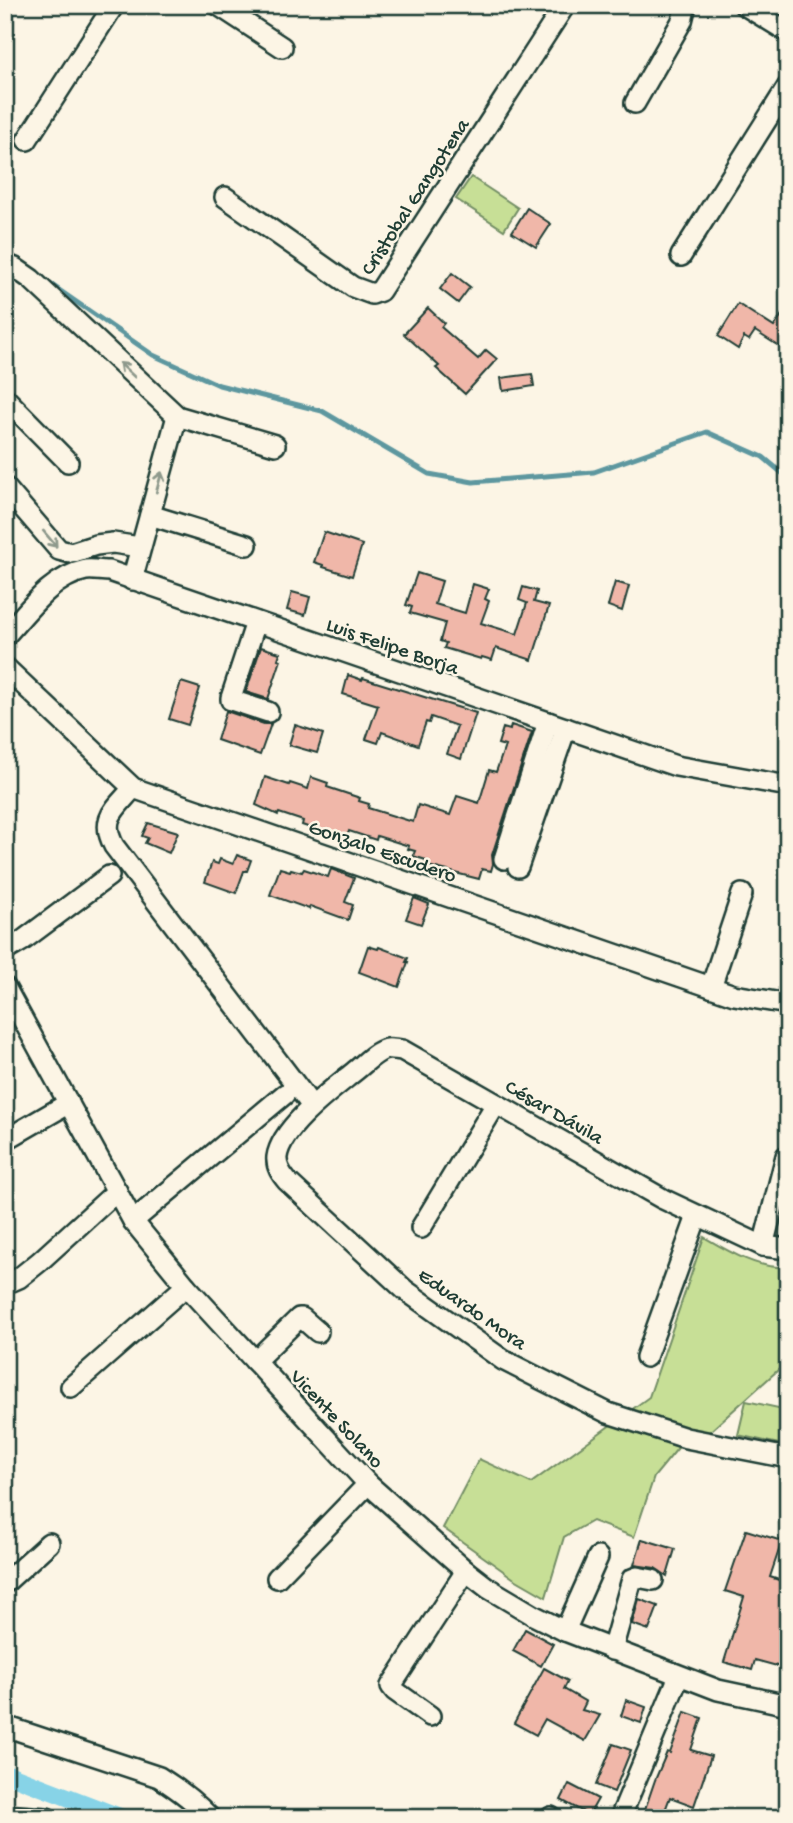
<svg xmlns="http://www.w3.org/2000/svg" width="793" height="1823" viewBox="0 0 793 1823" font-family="'Gochi Hand',sans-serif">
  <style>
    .green { fill: #c7df96; stroke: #738e65; stroke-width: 2 }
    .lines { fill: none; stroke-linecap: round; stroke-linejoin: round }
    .stream { stroke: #5d979f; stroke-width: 5 }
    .canal { stroke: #87d3e7; stroke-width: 18 }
    .building { fill: #f0b7a9; stroke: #1f3d34; stroke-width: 2 }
    .minor-casing { stroke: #1f3d34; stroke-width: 24 }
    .minor { stroke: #fcf5e5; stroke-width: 19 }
    .oneway { stroke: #8e998c }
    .labels { text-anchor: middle; stroke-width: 5; stroke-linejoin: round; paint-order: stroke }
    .street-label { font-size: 21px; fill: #1f3d34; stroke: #fcf5e5 }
  </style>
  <rect width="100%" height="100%" fill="#fcf5e5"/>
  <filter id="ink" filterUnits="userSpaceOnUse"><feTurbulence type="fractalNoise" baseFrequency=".0143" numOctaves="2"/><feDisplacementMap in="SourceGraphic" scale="14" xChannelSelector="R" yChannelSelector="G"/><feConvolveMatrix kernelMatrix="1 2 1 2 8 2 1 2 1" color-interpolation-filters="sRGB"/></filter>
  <g filter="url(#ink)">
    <!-- green -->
    <g class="green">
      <path d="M471 177 518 208 504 230 456 199Z"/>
      <path d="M704 1237C728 1251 759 1270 788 1267V1361L707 1434 686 1438 654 1477 634 1537 592 1521 564 1537 546 1597 513 1578 443 1528 479 1459 531 1483 649 1397Z"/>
      <path d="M746 1401 788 1410V1446L738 1435Z"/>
    </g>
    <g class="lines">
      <!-- stream -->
      <path class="stream" d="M46 281 153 355 219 385 322 411 429 474 473 482 594 472 707 432 763 457 788 478"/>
      <!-- canal -->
      <path class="canal" d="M5 1773 122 1818"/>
    </g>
    <!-- building -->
    <g class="building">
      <path d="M527 208 551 224 536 247 512 232Z"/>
      <path d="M452 273 470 287 458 303 440 289Z"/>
      <path d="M738 304 774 327 788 305V352L755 331 749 340 744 337 738 349 718 336Z"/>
      <path d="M428 308 444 323 441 327 478 359 486 350 497 359 465 394 436 368 439 366 404 334Z"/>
      <path d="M532 374 534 386 503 391 501 378Z"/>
      <path d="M324 532 362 545 352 576 323 567V565L314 562Z"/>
      <path d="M417 573 442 581 435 604 465 613 473 584 489 589 485 599 489 601 481 623 517 634 527 603 519 600 523 587 537 591 534 602 549 606 532 660 496 648 492 660 482 657 481 659 444 648 446 643 440 641 445 623 410 613 412 607 406 605Z"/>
      <path d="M615 582 629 586 622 611 608 606Z"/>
      <path d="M292 592 310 597 305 615 287 610Z"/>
      <path d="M261 647 280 653 278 659 281 660 268 699 246 692Z"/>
      <path d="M348 675 362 680 363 678 476 713 461 759 447 754 457 726 431 717 429 723 426 722 418 745 382 732 378 743 366 739 378 705 343 694Z"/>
      <path d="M181 682 200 688 188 725 169 719Z"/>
      <path d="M226 711 264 724H271L260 755 217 740Z"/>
      <path d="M295 725 323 734 317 753 289 745Z"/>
      <path d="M511 725 532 732 492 855 493 864 491 871 482 869 479 879 424 865 426 860 413 856 415 851 408 849 409 846 377 836 376 840 349 831 346 840 302 825 303 821 279 813 278 815 256 805 265 777 289 785 290 783 308 789 311 777 328 783 327 787 360 798 359 801 369 804 368 808 413 822 418 805 450 815 457 796 479 803 489 770 496 772 505 746 498 744 503 728 510 730Z"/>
      <path d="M148 823 178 832 169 853 145 843 148 838 142 836Z"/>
      <path d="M237 855 251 860 247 871H244L236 893 205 882 212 862 218 864 220 859 233 864Z"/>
      <path d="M280 868 290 871 291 869 302 872 304 869 328 877 331 869 354 878 345 902 353 905 348 920 310 906 309 909 270 895Z"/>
      <path d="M414 898 429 904 421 924 406 919Z"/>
      <path d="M368 946 378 949 379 947 408 958 406 962H408L399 987 359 972Z"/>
      <path d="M746 1530 782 1541 770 1577 788 1583V1669L755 1660 752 1670 724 1662 744 1597 725 1591Z"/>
      <path d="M642 1539 675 1549 667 1576 655 1568 634 1565Z"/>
      <path d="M639 1599 658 1606 649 1630 632 1624Z"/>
      <path d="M525 1629 553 1644 541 1666 513 1651Z"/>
      <path d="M544 1668 568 1681 564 1689 586 1702 582 1710 600 1715 585 1741 545 1719 536 1735 514 1723Z"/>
      <path d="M626 1700 646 1707 641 1723 621 1716Z"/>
      <path d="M685 1712 702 1718 691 1750 711 1756 694 1806 670 1797 664 1813 660 1812 658 1818H642L655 1780 667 1752 670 1753Z"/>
      <path d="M613 1744 631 1750 614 1792 596 1785Z"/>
      <path d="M569 1784 598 1799 589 1815 561 1800Z"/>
    </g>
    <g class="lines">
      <!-- minor casing -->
      <g class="minor-casing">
        <g id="minor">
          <path d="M218 5 282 47"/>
          <path d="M744 5 788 32"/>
          <path d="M635 103 682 21 686 5"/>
          <path d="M27 140 114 5"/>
          <path d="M225 197 353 287 372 294 380 291 565 5"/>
          <path d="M681 256 788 86"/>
          <path d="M5 264 15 268 31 279 177 416 275 445"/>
          <path d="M5 398 68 462"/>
          <path d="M5 487 59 550 71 553 96 545 113 543 140 547"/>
          <path d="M150 515 247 545"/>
          <path d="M132 580 177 416"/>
          <path d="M256 622 231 698V700L268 712"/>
          <path d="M5 636C28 611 51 577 86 570 94 569 101 571 109 571L676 766 788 786"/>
          <path d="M5 667 133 788 734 995 788 1004"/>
          <path d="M133 788C116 809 99 818 114 846L312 1106"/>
          <path d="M504 859 548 722"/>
          <path d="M518 867 566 728"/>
          <path d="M5 951 22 941 109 876"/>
          <path d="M5 987 133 1221 186 1286 368 1484 466 1571 488 1588 535 1616 565 1631 718 1690 788 1705"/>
          <path d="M711 987 742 894"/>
          <path d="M5 1140 69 1103"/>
          <path d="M133 1221 285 1094"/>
          <path d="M421 1228 496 1104"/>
          <path d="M763 1246 786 1156"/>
          <path d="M788 1249 763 1246 663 1199 402 1050C398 1050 391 1048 386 1049 375 1052 364 1064 355 1071 333 1089 281 1127 277 1157 276 1167 281 1174 287 1181L405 1290 503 1360 608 1413 686 1438 788 1458"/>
          <path d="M5 1284 19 1278 39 1262 117 1191"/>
          <path d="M646 1357 697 1216"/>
          <path d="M255 1361 299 1318H302L318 1332"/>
          <path d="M71 1387 186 1286"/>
          <path d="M277 1578 368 1484"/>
          <path d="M5 1583 49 1543"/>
          <path d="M565 1631 598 1557"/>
          <path d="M612 1650 632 1579 637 1577 653 1580"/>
          <path d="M430 1716 395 1691 391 1686 466 1571"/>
          <path d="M5 1726 159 1777C178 1789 195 1801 210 1818"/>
          <path d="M5 1815 47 1818"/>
          <path d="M551 1817 552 1818"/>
          <path d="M620 1818 679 1676"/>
        </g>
      </g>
      <!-- minor -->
      <use href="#minor" class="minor"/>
    </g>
    <!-- one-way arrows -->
    <defs><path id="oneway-shaft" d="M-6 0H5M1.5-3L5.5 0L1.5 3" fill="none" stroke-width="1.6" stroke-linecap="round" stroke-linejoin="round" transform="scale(1.75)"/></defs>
    <g class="oneway">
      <use href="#oneway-shaft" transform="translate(127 370) rotate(-137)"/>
      <use href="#oneway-shaft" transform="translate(159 482) rotate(-75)"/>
      <use href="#oneway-shaft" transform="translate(50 539) rotate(50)"/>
    </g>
  </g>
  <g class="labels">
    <!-- street labels -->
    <g class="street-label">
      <text transform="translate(414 196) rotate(-57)" y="7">Cristobal Gangotena</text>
      <text transform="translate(393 645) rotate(19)" y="7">Luis Felipe Borja</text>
      <text transform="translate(383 850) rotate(19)" y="7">Gonzalo Escudero</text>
      <text transform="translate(555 1111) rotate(30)" y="7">César Dávila</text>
      <text transform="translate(473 1308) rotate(35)" y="7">Eduardo Mora</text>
      <text transform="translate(338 1418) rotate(47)" y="7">Vicente Solano</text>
    </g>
  </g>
  <!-- margin -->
  <rect width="793" height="1823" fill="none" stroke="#fcf5e5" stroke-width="28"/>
  <rect x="14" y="14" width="765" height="1795" fill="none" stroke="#1f3d34" stroke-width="2.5" filter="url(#ink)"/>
</svg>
